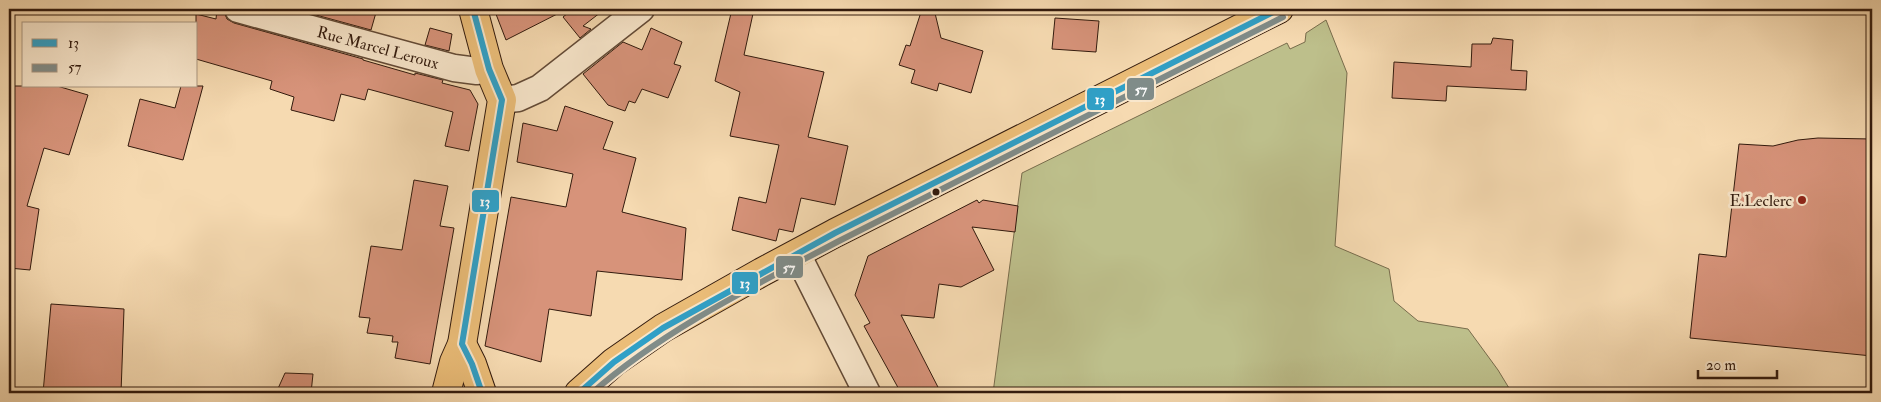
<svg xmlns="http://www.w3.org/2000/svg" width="1881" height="402" viewBox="0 0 1881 402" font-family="'IM FELL Double Pica',serif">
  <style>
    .green { fill: #bdbf8b; stroke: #786c4c }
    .building { fill: #d7937a; stroke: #321a0d }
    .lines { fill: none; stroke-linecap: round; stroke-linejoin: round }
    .minor-casing { stroke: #634a36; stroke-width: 29 }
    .major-casing { stroke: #321a0d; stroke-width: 30 }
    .minor { stroke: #f9e7cc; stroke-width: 26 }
    .major { stroke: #ebbd78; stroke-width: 28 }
    .bus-1-casing { stroke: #f9e7cc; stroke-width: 10 }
    .bus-2-casing { stroke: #f9e7cc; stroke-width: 10 }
    .bus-1 { stroke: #30a0c7; stroke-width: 6 }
    .bus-2 { stroke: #808c89; stroke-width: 6 }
    .bus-dot { fill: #321a0d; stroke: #f9e7cc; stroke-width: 2 }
    .poi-dot { fill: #8f2418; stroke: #f9e7cc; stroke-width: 2 }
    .labels { text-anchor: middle; stroke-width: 5; stroke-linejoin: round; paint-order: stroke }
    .street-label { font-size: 16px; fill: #321a0d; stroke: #f9e7cc }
    .poi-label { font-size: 16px; fill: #321a0d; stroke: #f9e7cc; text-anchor: end }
    .line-badge { stroke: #f9e7cc; stroke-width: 2 }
    .badge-label { font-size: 14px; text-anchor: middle; font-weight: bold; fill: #fff }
  </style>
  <rect width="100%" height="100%" fill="#f6dab1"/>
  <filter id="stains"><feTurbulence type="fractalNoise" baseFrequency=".004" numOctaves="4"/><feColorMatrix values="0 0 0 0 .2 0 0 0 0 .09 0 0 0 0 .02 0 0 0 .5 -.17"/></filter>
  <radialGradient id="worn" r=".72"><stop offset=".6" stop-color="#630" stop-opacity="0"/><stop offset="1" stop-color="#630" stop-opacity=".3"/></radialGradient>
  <!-- green -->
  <path class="green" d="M1326 20 1347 73 1335 246 1389 269 1394 301 1418 321 1468 329 1498 370 1512 393H993L1022 173 1287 43 1290 49 1305 42 1306 33Z"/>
  <!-- building -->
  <g class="building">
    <path d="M217 9H223L227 19 234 23 363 59V60L415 75V73L443 80 442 83 470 90 478 104 469 151 445 146 453 112 368 89 365 100 341 94 334 121 291 110 294 97 270 89 272 81 196 59V14L216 19Z"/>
    <path d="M294 9H377L371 30Z"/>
    <path d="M494 9H567L506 40Z"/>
    <path d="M573 9H605L583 26 591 29 580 38 563 17Z"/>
    <path d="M732 9H754L744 55 824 72 808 137 848 146 835 205 801 198 793 232 779 229 776 241 732 230 739 197 766 203 779 145 730 136 740 92 715 81Z"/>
    <path d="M922 9H934L941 38 983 51 971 93 939 83 937 91 911 83 915 70 899 65 906 45 910 46Z"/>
    <path d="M1055 18 1099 21 1096 52 1052 49Z"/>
    <path d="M430 28 452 34 449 51 425 45Z"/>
    <path d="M651 28 682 42 674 64 681 66 668 98 642 89 635 103 629 101 625 111 608 105 583 74 623 42 642 50Z"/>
    <path d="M1493 38 1513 40 1511 70 1527 71 1526 90 1447 86 1446 101 1392 98 1394 62 1471 67 1472 44H1491Z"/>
    <path d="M9 86H57L88 95 69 155 44 148 27 206 39 209 30 270 9 268Z"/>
    <path d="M181 86H203L183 160 128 146 140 99 175 108Z"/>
    <path d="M565 106 613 122 603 149 636 158 622 212 686 228 682 280 597 271 591 316 549 309 541 362 485 346 511 197 566 207 573 174 517 162 523 123 557 131Z"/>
    <path d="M1818 138 1872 139V356L1690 338 1699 254 1726 257 1739 144 1773 146 1798 140Z"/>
    <path d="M414 180 448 186 440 226 454 228 430 364 395 358 398 342H392L393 336 367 333 370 318 359 317 371 246 402 250Z"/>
    <path d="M977 200 979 203 983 200 1018 206 1015 232 972 227 994 270 961 287 939 284 934 318 901 315 941 393H901L864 326 870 323 855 295 868 256Z"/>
    <path d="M51 304 124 309 121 393H43Z"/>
    <path d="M285 373 313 374 311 393H276Z"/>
  </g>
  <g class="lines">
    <!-- minor casing -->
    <g class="minor-casing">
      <g id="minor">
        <path d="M238 9 454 68 477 71 489 69"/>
        <path d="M502 100 518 98 540 88 641 9"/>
        <path d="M797 254 867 393"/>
      </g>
    </g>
    <!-- major casing -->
    <g class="major-casing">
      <g id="major">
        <path d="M462 344 472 364 482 393"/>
        <path d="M446 393 454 362 462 344 502 100 489 69 473 9"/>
        <path d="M579 393 614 362 663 328 762 272 835 233 1279 9"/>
      </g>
    </g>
    <!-- minor -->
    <use href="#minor" class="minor"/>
    <!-- major -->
    <use href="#major" class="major"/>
    <!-- bus-1 casing -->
    <g class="bus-1-casing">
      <g id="bus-1">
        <path d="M473 9 489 69 502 100 462 344 472 364 482 393"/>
        <path d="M579 393 614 362 663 328 835 233 1279 9"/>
      </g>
    </g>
    <!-- bus-2 casing -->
    <g class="bus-2-casing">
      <path id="bus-2" d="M592 393C665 329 754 286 839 241L1283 17"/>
    </g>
    <!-- bus-1 -->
    <use href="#bus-1" class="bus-1"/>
    <!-- bus-2 -->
    <use href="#bus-2" class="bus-2"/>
  </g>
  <!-- markers -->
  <circle class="bus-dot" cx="936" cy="192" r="4.5"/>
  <circle class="poi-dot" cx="1802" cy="200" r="5"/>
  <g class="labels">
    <!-- street labels -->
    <g class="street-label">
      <text transform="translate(378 47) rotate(15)" y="6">Rue Marcel Leroux</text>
    </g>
    <!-- poi labels -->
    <g class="poi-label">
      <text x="1792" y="206">E.Leclerc</text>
    </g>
  </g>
  <g class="line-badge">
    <rect x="1126" y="77" width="29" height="24" rx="5" fill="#808c89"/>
    <rect x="1086" y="87" width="29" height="24" rx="5" fill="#30a0c7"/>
    <rect x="471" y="189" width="29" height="24" rx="5" fill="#30a0c7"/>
    <rect x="775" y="255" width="29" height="24" rx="5" fill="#808c89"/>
    <rect x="731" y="271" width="28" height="24" rx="5" fill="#30a0c7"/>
  </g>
  <g class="badge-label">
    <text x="1141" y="94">57</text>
    <text x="1100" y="104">13</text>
    <text x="485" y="206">13</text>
    <text x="789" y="272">57</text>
    <text x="745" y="288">13</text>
  </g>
  <!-- margin -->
  <rect width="1881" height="402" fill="none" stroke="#f6dab1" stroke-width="30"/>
  <rect x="10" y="10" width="1861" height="382" fill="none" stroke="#321a0d" stroke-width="2.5"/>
  <rect x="15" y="15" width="1851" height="372" fill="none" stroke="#321a0d"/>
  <!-- legend -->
  <rect x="22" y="22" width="175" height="65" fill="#f9e7cc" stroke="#a99580"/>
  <rect x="32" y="39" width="25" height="8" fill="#30a0c7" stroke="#a99580"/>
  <text x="68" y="48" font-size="15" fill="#321a0d">13</text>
  <rect x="32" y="64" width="25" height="8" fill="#808c89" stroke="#a99580"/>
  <text x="68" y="72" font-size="15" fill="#321a0d">57</text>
  <!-- scale -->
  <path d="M1698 370v8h79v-8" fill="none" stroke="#321a0d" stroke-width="2.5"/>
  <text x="1706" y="370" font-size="15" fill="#321a0d" stroke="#f9e7cc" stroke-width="4" paint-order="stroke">20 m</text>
  <rect width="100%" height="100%" filter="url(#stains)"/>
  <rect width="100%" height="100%" fill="url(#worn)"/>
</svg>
